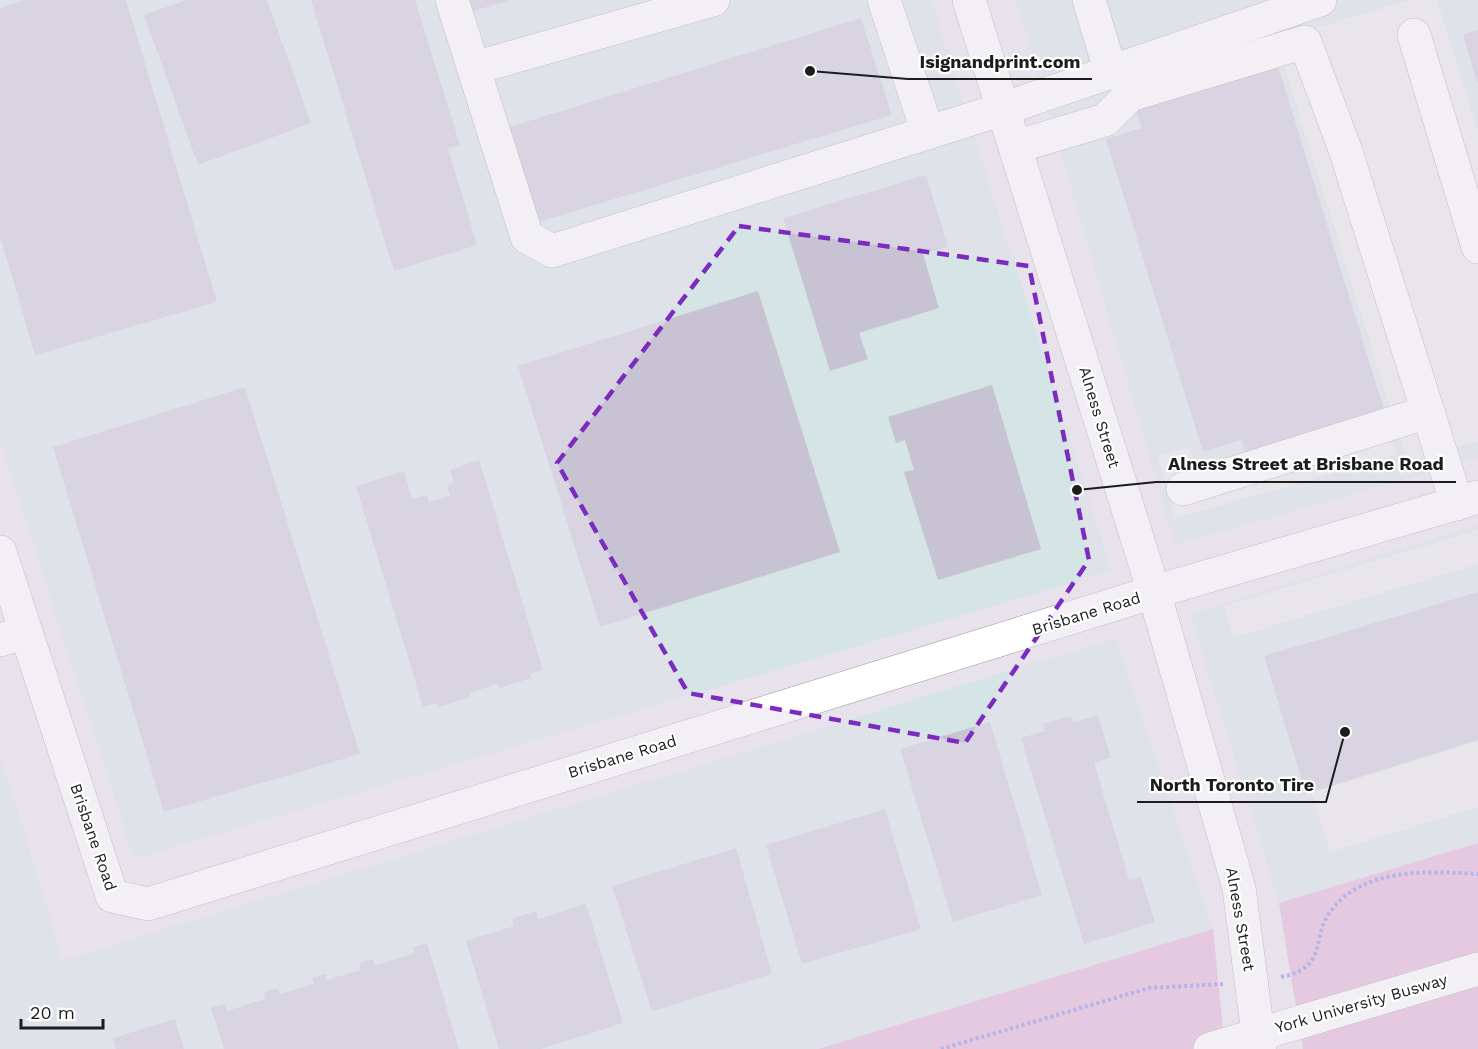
<svg xmlns="http://www.w3.org/2000/svg" width="1478" height="1049" viewBox="0 0 1478 1049" font-family="'Work Sans',sans-serif">
  <style>
    .industrial { fill: #d5e4e5 }
    .grass { fill: #e2acd0 }
    .parking { fill: #e8e8e8 }
    .building { fill: #c7c3d2 }
    .lines { fill: none; stroke-linecap: round; stroke-linejoin: round }
    .minor-casing { stroke: #969696; stroke-width: 34 }
    .path { stroke: #747deb; stroke-width: 4; stroke-dasharray: 3 3; stroke-linecap: butt }
    .minor { stroke: #fff; stroke-width: 33 }
    .marked { fill: none; stroke: #7b2cbf; stroke-width: 4.5; stroke-dasharray: 12 8; stroke-linejoin: round }
    .labels { text-anchor: middle; stroke-width: 4.5; stroke-linejoin: round; paint-order: stroke }
    .street-label { font-size: 16px; fill: #1c1c1c; stroke: #fff }
    .leader { fill: none; stroke: #1c1c1c; stroke-width: 2 }
    .callout-dot { fill: #1c1c1c; stroke: #fff; stroke-width: 2 }
    .callout-label { font-size: 18px; text-anchor: middle; font-weight: bold; fill: #1c1c1c; stroke: #fff; stroke-width: 4.5; stroke-linejoin: round; paint-order: stroke }
  </style>
  <rect width="100%" height="100%" fill="#e7e2ec"/>
  <!-- industrial -->
  <g class="industrial">
    <path d="M0 0H931L1112 571 134 859 0 442Z"/>
    <path d="M1016 0H1478V459L1175 545Z"/>
    <path d="M1478 525V843L1279 903 1190 614Z"/>
    <path d="M1116 638 1213 929 818 1049H0V752L63 960Z"/>
  </g>
  <!-- grass -->
  <g class="grass">
    <path d="M1478 843V1049H1303L1279 903Z"/>
    <path d="M1213 929 1225 1049H818Z"/>
  </g>
  <!-- parking -->
  <g class="parking">
    <path d="M1410 0H1437L1478 131V441L1407 462 1276 40Z"/>
    <path d="M1388 425 1397 455 1175 518 1158 456 1189 447 1198 479Z"/>
    <path d="M1478 530V564L1234 637 1224 606Z"/>
    <path d="M1478 741V807L1330 852 1312 792Z"/>
  </g>
  <!-- building -->
  <g class="building">
    <path d="M26 0H126L217 302 35 355 0 236V8Z"/>
    <path d="M186 0H267L311 123 198 165 144 15Z"/>
    <path d="M311 0H415L460 145 448 148 477 245 394 271Z"/>
    <path d="M466 0H508V1L470 12Z"/>
    <path d="M861 18 892 115 535 223 506 128Z"/>
    <path d="M1478 30V83H1477L1463 34Z"/>
    <path d="M1278 66 1385 413 1246 455 1242 440 1203 452 1106 139 1142 128 1136 110Z"/>
    <path d="M926 175 948 247 923 254 939 308 859 333 868 359 830 371 783 218Z"/>
    <path d="M758 291 840 552 600 627 518 366Z"/>
    <path d="M992 385 1041 549 938 580 904 472 914 470 905 440 896 443 888 417Z"/>
    <path d="M245 387 360 754 164 812 53 447Z"/>
    <path d="M479 460 543 670 530 674 531 678 499 688 497 684 469 693 471 697 439 707 437 703 423 707 356 486 404 471 412 499 427 495 429 502 450 496 447 485 454 482 450 470Z"/>
    <path d="M1478 592V740L1306 794 1264 656Z"/>
    <path d="M1098 715 1111 758 1094 763 1129 880 1141 877 1155 922 1084 944 1021 738 1045 731 1043 724 1071 716 1073 723Z"/>
    <path d="M990 722 1042 895 953 922 900 749Z"/>
    <path d="M885 809 921 929 802 964 766 845Z"/>
    <path d="M736 848 772 974 652 1011 612 886Z"/>
    <path d="M586 904 623 1023 541 1049H499L466 941 514 926 512 919 536 911 538 919Z"/>
    <path d="M427 943 459 1049H224L211 1008 225 1004 227 1011 265 999 264 992 278 988 280 994 314 984 312 978 325 974 326 980 361 970 359 963 373 959 375 966 415 953 413 947Z"/>
    <path d="M175 1019 184 1049H116L113 1038Z"/>
  </g>
  <g class="lines">
    <!-- minor casing -->
    <g class="minor-casing">
      <g id="minor">
        <path d="M452 0 527 237 552 251 1003 109 1320 0"/>
        <path d="M884 0 928 133"/>
        <path d="M969 0 1154 592 1239 888 1260 1049"/>
        <path d="M1089 0 1111 73"/>
        <path d="M1414 35 1478 247"/>
        <path d="M474 68 713 0"/>
        <path d="M1015 147 1105 120 1130 95 1305 42 1345 149 1457 504"/>
        <path d="M1183 489 1428 412"/>
        <path d="M0 552 112 896 148 904 1154 592 1478 497"/>
        <path d="M0 640 26 632"/>
        <path d="M1210 1049 1478 969"/>
      </g>
    </g>
    <!-- path -->
    <g class="path">
      <path d="M1281 977C1328 967 1311 942 1328 915 1359 867 1428 871 1478 874"/>
      <path d="M941 1049 1149 988 1223 984"/>
    </g>
    <!-- minor -->
    <use href="#minor" class="minor"/>
  </g>
  <!-- marked area -->
  <path d="M0 0H1478V1049H0ZM739 226 1029 266 1089 560 965 743 688 693 557 463Z" fill="#e7e2ec" fill-opacity=".55" fill-rule="evenodd"/>
  <path class="marked" d="M739 226 1029 266 1089 560 965 743 688 693 557 463Z"/>
  <g class="labels">
    <!-- street labels -->
    <g class="street-label">
      <text transform="translate(1100 417) rotate(73)" y="6">Alness Street</text>
      <text transform="translate(1086 613) rotate(-17)" y="6">Brisbane Road</text>
      <text transform="translate(622 756) rotate(-17)" y="6">Brisbane Road</text>
      <text transform="translate(94 837) rotate(71)" y="6">Brisbane Road</text>
      <text transform="translate(1241 919) rotate(80)" y="6">Alness Street</text>
      <text transform="translate(1361 1003) rotate(-16)" y="6">York University Busway</text>
    </g>
  </g>
  <!-- callouts -->
  <path class="leader" d="M810 71L908 79H1092M1077 490L1156 482H1456M1345 732L1326 802H1137"/>
  <g class="callout-dot">
    <circle cx="810" cy="71" r="6"/>
    <circle cx="1077" cy="490" r="6"/>
    <circle cx="1345" cy="732" r="6"/>
  </g>
  <g class="callout-label">
    <text x="1000" y="68">Isignandprint.com</text>
    <text x="1306" y="470">Alness Street at Brisbane Road</text>
    <text x="1232" y="791">North Toronto Tire</text>
  </g>
  <!-- scale -->
  <path d="M21 1019v9h82v-9" fill="none" stroke="#1c1c1c" stroke-width="3"/>
  <text x="30" y="1019" font-size="18" fill="#1c1c1c" stroke="#ffffff" stroke-width="4.5" paint-order="stroke">20 m</text>
</svg>
